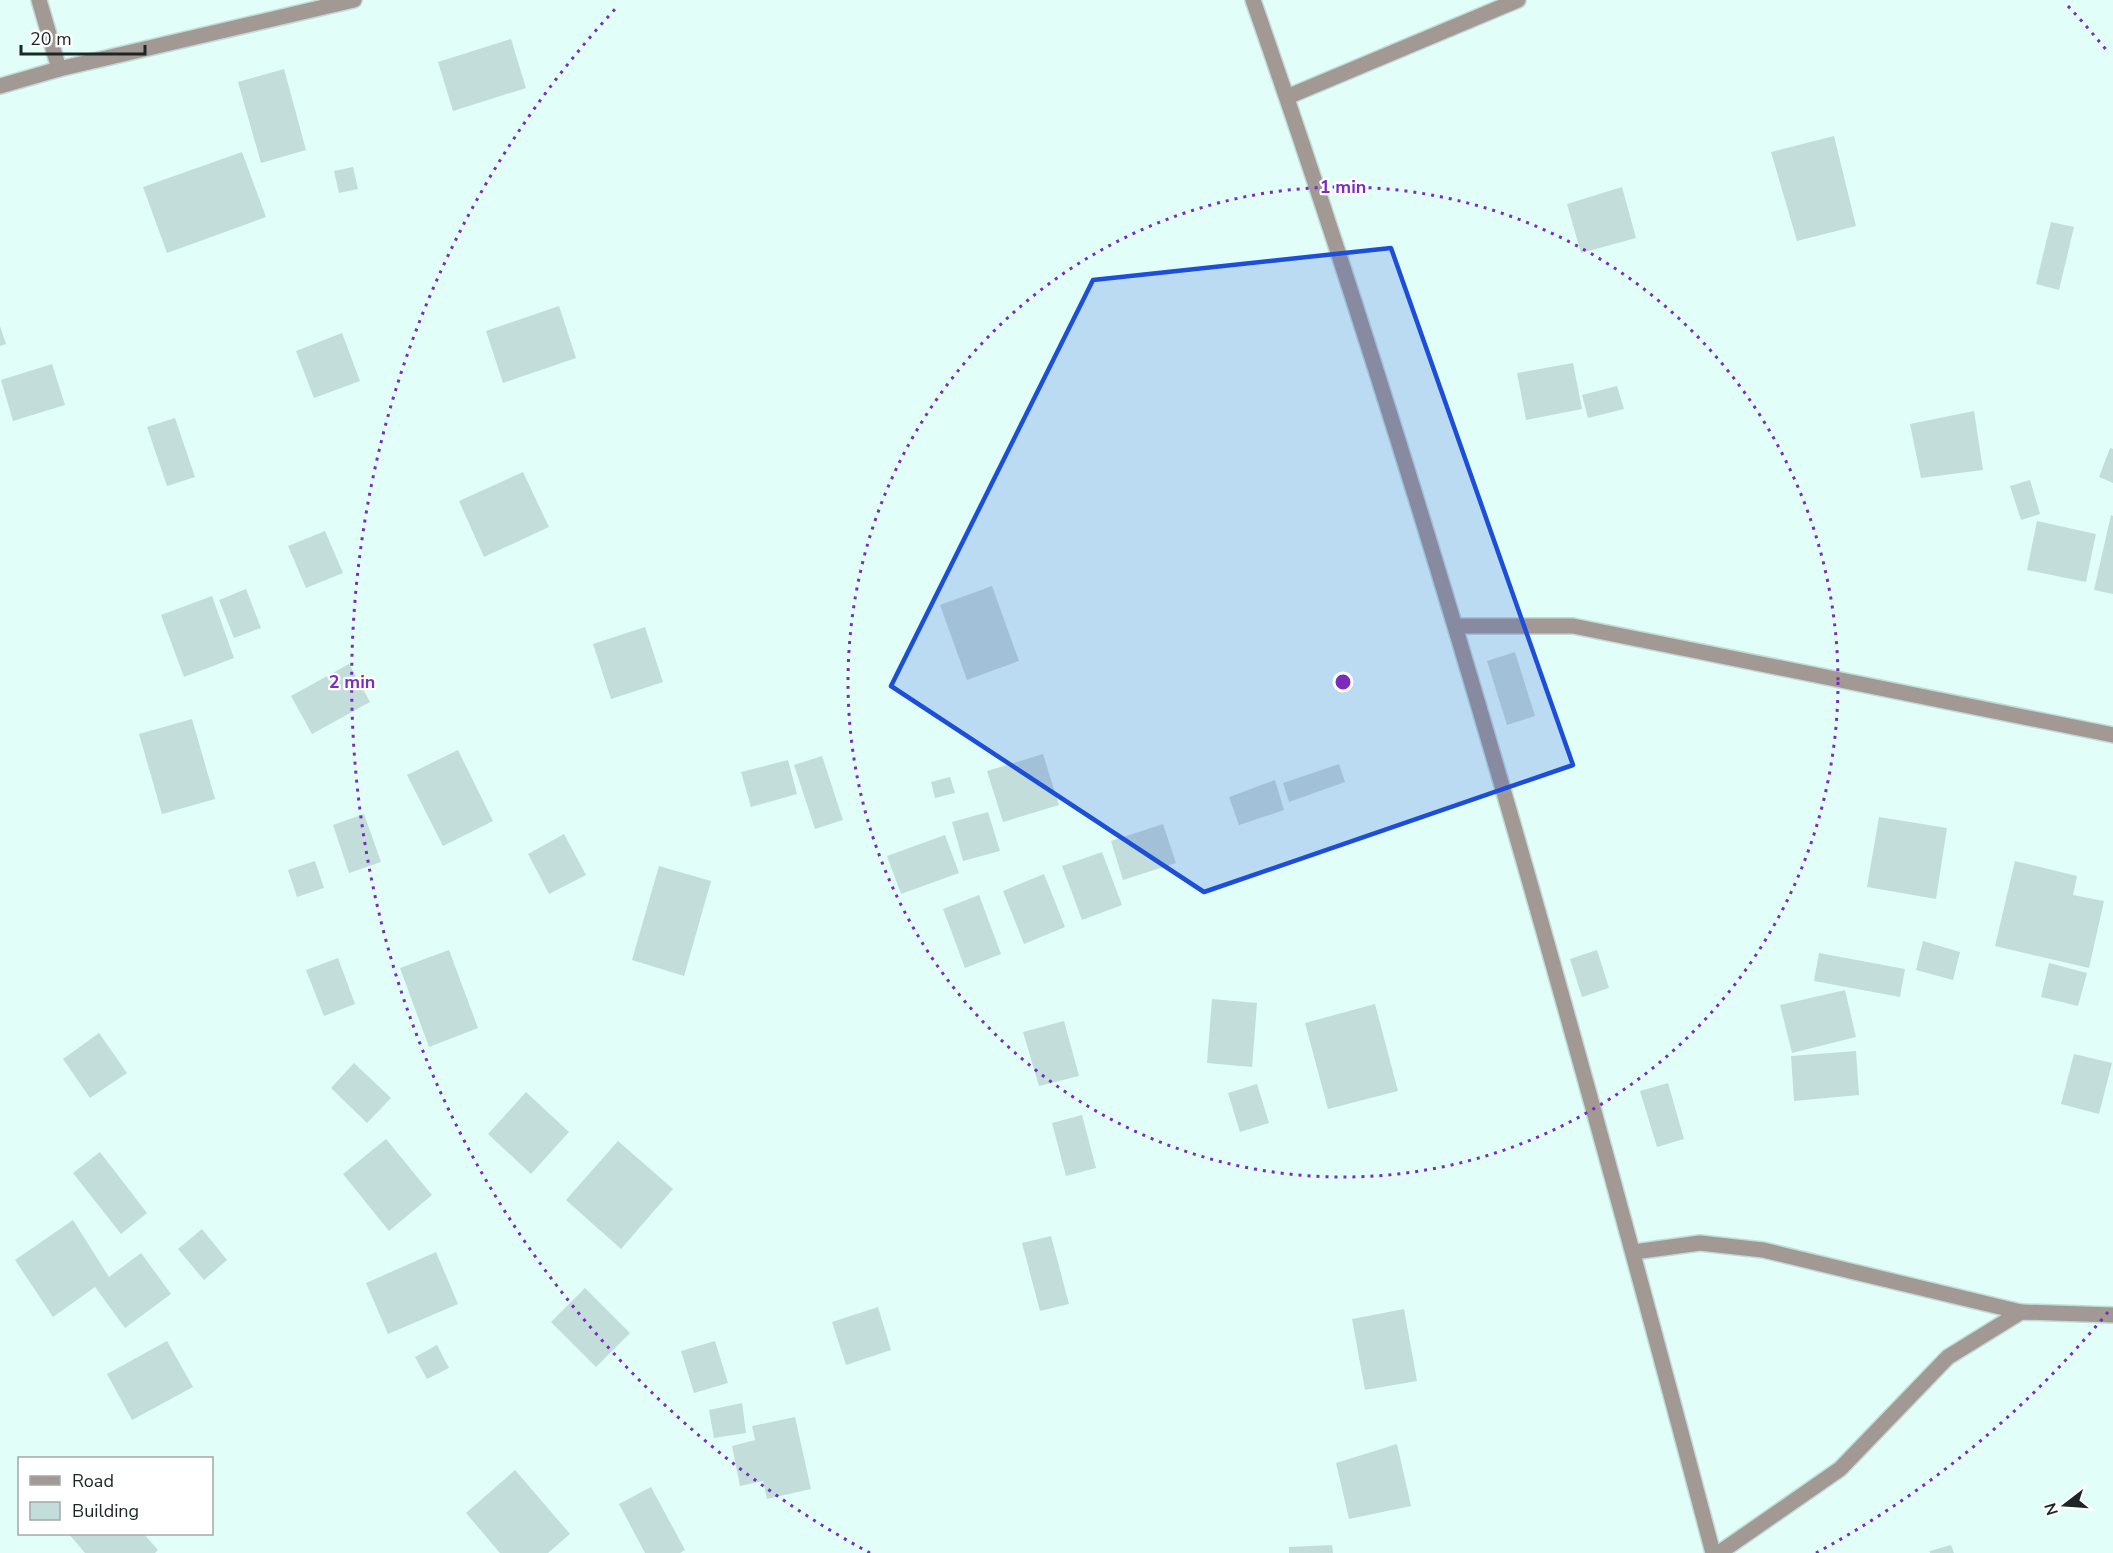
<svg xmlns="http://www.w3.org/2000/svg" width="2113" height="1553" viewBox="0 0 2113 1553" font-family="'Nunito Sans',sans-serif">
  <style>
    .building { fill: #c3deda }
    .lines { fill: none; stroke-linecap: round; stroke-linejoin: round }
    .minor-casing { stroke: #c2dbd7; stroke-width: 18 }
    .tertiary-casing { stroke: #c2dbd7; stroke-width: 18 }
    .minor { stroke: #a39994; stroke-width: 15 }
    .tertiary { stroke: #a39994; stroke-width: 15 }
    .marked { fill: #1d4ed8; fill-opacity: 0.2; stroke: #1d4ed8; stroke-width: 4.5; stroke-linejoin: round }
    .ring { fill: none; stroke: #7b2cbf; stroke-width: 3; stroke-dasharray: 3 6 }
    .centre { fill: #7b2cbf; stroke: #fff; stroke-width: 3 }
    .ring-label { font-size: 18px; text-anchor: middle; font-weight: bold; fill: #7b2cbf; stroke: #fff; stroke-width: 4.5; stroke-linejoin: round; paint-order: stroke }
  </style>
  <rect width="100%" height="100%" fill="#e2fef9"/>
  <!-- building -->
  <g class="building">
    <path d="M511 39 526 88 453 111 438 62Z"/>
    <path d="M284 69 306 150 261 163 238 82Z"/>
    <path d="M1834 136 1856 226 1797 241 1771 152Z"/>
    <path d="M242 152 266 217 167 253 143 187Z"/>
    <path d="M353 167 358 189 339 193 334 171Z"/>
    <path d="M1622 187 1636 238 1581 253 1567 204Z"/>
    <path d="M2051 222 2074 227 2059 290 2036 284Z"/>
    <path d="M559 306 576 358 503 383 486 331Z"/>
    <path d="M0 326 6 344 0 346Z"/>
    <path d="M342 333 360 381 314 398 296 351Z"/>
    <path d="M1573 363 1582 409 1526 420 1517 373Z"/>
    <path d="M52 364 65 405 13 421 1 380Z"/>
    <path d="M1617 386 1624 409 1588 418 1582 395Z"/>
    <path d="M1974 411 1983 470 1921 478 1910 424Z"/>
    <path d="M175 418 195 477 167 486 147 427Z"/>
    <path d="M2110 448 2113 449V483L2099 477Z"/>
    <path d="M523 472 549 527 484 557 459 501Z"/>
    <path d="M2030 480 2040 514 2021 520 2010 486Z"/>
    <path d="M2111 515 2113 516V594L2094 590Z"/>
    <path d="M2037 521 2096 534 2086 582 2027 570Z"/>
    <path d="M325 531 343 573 306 588 288 546Z"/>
    <path d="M992 586 1019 661 967 680 940 605Z"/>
    <path d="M246 589 261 628 234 638 219 600Z"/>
    <path d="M212 596 234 658 184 677 161 615Z"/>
    <path d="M645 627 663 682 611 699 593 644Z"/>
    <path d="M1515 652 1535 716 1507 725 1487 661Z"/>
    <path d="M349 664 370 702 312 734 291 696Z"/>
    <path d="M192 719 215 799 162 814 139 734Z"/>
    <path d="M458 750 493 821 443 846 407 775Z"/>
    <path d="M1043 754 1059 805 1003 822 987 771Z"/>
    <path d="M822 756 843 820 815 829 794 765Z"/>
    <path d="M788 760 797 794 751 807 741 772Z"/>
    <path d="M1339 764 1345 782 1289 802 1283 783Z"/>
    <path d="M950 777 955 793 935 798 931 782Z"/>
    <path d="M1275 780 1284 810 1239 825 1229 797Z"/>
    <path d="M988 812 1000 851 963 861 952 822Z"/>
    <path d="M364 814 381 862 349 873 333 825Z"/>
    <path d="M1879 817 1947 828 1936 899 1867 887Z"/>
    <path d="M1163 824 1176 863 1123 880 1111 841Z"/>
    <path d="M564 834 586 875 549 894 528 854Z"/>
    <path d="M945 835 959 873 901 894 887 856Z"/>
    <path d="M1102 852 1122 905 1082 920 1062 866Z"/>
    <path d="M315 861 324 888 297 897 288 870Z"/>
    <path d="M2015 861 2077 876 2073 895 2104 901 2089 968 1995 946Z"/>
    <path d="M659 866 711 881 684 976 632 960Z"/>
    <path d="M1044 874 1065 927 1024 944 1003 891Z"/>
    <path d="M979 895 1001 954 965 968 943 909Z"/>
    <path d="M1923 941 1960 952 1953 980 1916 970Z"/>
    <path d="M449 950 478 1028 429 1047 400 968Z"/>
    <path d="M1597 950 1609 988 1582 997 1570 959Z"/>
    <path d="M1819 953 1905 969 1900 997 1814 981Z"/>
    <path d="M338 958 355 1004 324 1016 306 970Z"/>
    <path d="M2049 963 2087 973 2078 1006 2041 997Z"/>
    <path d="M1845 990 1856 1037 1792 1053 1780 1005Z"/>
    <path d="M1212 999 1257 1003 1252 1067 1207 1063Z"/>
    <path d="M1375 1004 1398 1091 1328 1109 1305 1023Z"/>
    <path d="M1064 1021 1079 1076 1039 1086 1023 1032Z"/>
    <path d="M99 1033 127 1073 90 1098 63 1059Z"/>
    <path d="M1856 1051 1859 1095 1794 1101 1791 1056Z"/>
    <path d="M2074 1054 2112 1063 2099 1114 2061 1104Z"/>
    <path d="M354 1063 391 1098 367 1123 331 1088Z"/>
    <path d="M1668 1083 1684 1139 1657 1147 1640 1091Z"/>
    <path d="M1257 1084 1269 1123 1240 1132 1228 1093Z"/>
    <path d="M526 1092 569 1132 531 1174 488 1134Z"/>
    <path d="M1082 1115 1096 1168 1066 1176 1052 1123Z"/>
    <path d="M386 1139 432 1195 389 1231 343 1174Z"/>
    <path d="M618 1141 673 1189 621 1249 566 1200Z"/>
    <path d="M100 1152 147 1213 121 1234 73 1173Z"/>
    <path d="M73 1220 109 1277 141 1253 171 1294 125 1328 95 1287 53 1317 15 1260Z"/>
    <path d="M202 1229 227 1260 204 1280 178 1249Z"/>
    <path d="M1051 1236 1069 1304 1040 1311 1022 1243Z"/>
    <path d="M436 1252 458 1304 388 1334 366 1283Z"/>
    <path d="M585 1288 630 1333 596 1367 551 1322Z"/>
    <path d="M878 1307 891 1350 846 1365 832 1322Z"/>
    <path d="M1404 1309 1417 1381 1365 1390 1352 1319Z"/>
    <path d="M167 1341 193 1387 132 1420 107 1374Z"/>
    <path d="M715 1341 728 1383 694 1393 681 1351Z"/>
    <path d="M437 1345 449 1368 427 1379 415 1357Z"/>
    <path d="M742 1403 746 1433 714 1438 709 1410Z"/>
    <path d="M795 1417 811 1489 767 1499 763 1481 740 1486 732 1446 755 1440 752 1426Z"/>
    <path d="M1397 1444 1411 1506 1349 1519 1336 1463Z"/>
    <path d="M515 1470 570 1534 548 1553H500L466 1513Z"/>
    <path d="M651 1487 685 1550 680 1553H645L619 1504Z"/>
    <path d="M69 1534H144L158 1550 155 1553H85Z"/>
    <path d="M1332 1545 1333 1553H1289V1547Z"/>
    <path d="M1951 1545 1954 1553H1930V1551Z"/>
  </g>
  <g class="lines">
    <!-- minor casing -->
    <g class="minor-casing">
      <g id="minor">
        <path d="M39 0 59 69"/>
        <path d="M0 86 59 69 354 0"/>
        <path d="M1287 97 1518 0"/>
        <path d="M1456 626H1573L2113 735"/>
        <path d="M1634 1252 1700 1243 1763 1250 2021 1312"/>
        <path d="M1719 1553 1840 1469 1948 1357 2021 1312 2113 1315"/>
      </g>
    </g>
    <!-- tertiary casing -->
    <g class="tertiary-casing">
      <path id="tertiary" d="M1253 0C1431 510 1575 1031 1713 1553"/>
    </g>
    <!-- minor -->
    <use href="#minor" class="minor"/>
    <!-- tertiary -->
    <use href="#tertiary" class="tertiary"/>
  </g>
  <!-- marked area -->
  <path class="marked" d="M1391 248 1573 765 1204 892 891 686 1093 280Z"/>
  <!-- distance rings -->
  <g class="ring">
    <circle cx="1343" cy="682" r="495"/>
    <path d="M2108 1312A991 991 0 0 1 1816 1553M870 1553A991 991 0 0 1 618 6M2068 6A991 991 0 0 1 2108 52"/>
  </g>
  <circle cx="1343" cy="682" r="9" class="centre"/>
  <g class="ring-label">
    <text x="1343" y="193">1 min</text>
    <text x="352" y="688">2 min</text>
  </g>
  <!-- legend -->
  <rect x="18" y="1457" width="195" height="78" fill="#ffffff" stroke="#a4a8a8" stroke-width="1.5"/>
  <rect x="30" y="1476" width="30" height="9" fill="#a39994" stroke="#a4a8a8" stroke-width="1.5"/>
  <text x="72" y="1487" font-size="18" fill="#1c2625">Road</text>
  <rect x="30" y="1502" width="30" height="18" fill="#c3deda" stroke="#a4a8a8" stroke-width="1.5"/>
  <text x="72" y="1517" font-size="18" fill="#1c2625">Building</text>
  <!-- north arrow -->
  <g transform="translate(2065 1505) rotate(253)" stroke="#ffffff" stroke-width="4.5" paint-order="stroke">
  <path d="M0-4.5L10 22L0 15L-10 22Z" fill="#1c2625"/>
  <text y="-9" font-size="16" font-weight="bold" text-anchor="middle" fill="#1c2625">N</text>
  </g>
  <!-- scale -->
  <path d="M21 45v9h124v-9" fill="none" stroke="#1c2625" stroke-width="3"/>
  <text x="30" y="45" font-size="18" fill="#1c2625" stroke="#ffffff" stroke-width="4.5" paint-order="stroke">20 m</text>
</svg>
